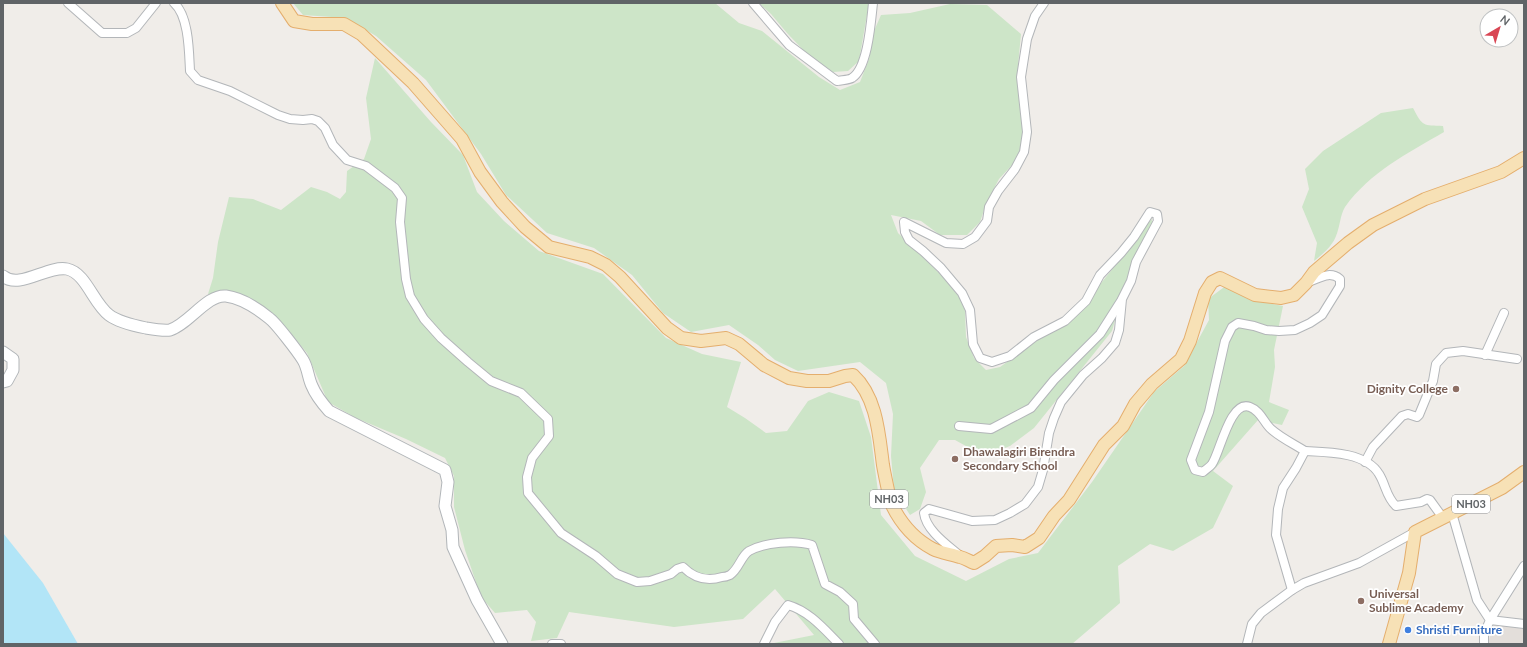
<svg xmlns="http://www.w3.org/2000/svg" width="1527" height="647" viewBox="0 0 1527 647" font-family="Lato,sans-serif">
  <style>
    .education { fill: #e3deda }
    .green { fill: #cde5c8 }
    .water { fill: #b2e5f7 }
    .lines { fill: none; stroke-linecap: round; stroke-linejoin: round }
    .street-casing { stroke: #b3b6b9; stroke-width: 10 }
    .secondary-casing { stroke: #b2b6b9; stroke-width: 13 }
    .primary-casing { stroke: #e4ae6d; stroke-width: 14 }
    .street { stroke: #fff; stroke-width: 8 }
    .secondary { stroke: #fff; stroke-width: 11 }
    .primary { stroke: #f7e1b6; stroke-width: 12 }
    .education-dot { fill: #8d6e63; stroke: #fff; stroke-width: 1.5 }
    .shop-dot { fill: #3f7fe0; stroke: #fff; stroke-width: 1.5 }
    .labels { text-anchor: middle; stroke-width: 3.5; stroke-linejoin: round; paint-order: stroke }
    .shield { fill: #fff; stroke: #909295; stroke-width: 1 }
    .shield-label { font-size: 11px; font-weight: bold; fill: #606467 }
    .education-label { font-size: 12px; font-weight: bold; fill: #785e54; stroke: #fff; text-anchor: start }
    .shop-label { font-size: 12px; font-weight: bold; fill: #366cbe; stroke: #fff; text-anchor: start }
  </style>
  <rect width="100%" height="100%" fill="#f0ede9"/>
  <!-- education -->
  <path class="education" d="M1493 624 1524 629V644H1488Z"/>
  <!-- green -->
  <g class="green">
    <path d="M293 3H715L739 23 762 31 819 77 840 90 860 82 869 59 874 31 881 15 910 13 950 4 987 5 1021 34 1018 66 1020 103 1024 131 1021 148 1013 164 999 179 986 204 980 222 967 235H940L921 221 891 215 898 233 942 276 960 298 965 311 966 337 974 358 986 370 1000 367 1021 352 1041 337 1097 288 1119 261 1144 227 1152 219V226L1128 275 1112 331 1034 428 1010 446 984 456 955 440H939L920 468 926 492 920 509 910 515 894 490 891 456 893 414 886 383 860 362 798 371 775 360 758 345 729 325 691 332 663 313 632 275 594 248 547 233 506 195 481 154 426 80 376 36 346 18 303 15Z"/>
    <path d="M759 3H869L859 61 848 71 833 72 807 54 787 33 771 14Z"/>
    <path d="M375 58 431 122 463 155 477 192 504 221 539 251 603 274 666 338 702 354 741 362 727 407 745 418 766 433 787 431 808 401 829 392 859 401 871 437 881 515 915 556 966 581 1009 559 1038 553 1092 482 1154 392 1184 366 1209 320 1208 299 1227 285 1248 299 1283 306 1274 350 1275 367 1269 402 1289 410 1282 425 1258 420 1213 471 1233 486 1213 528 1173 551 1150 544 1118 566 1120 603 1072 644H773L774 643 814 635 775 589 743 619 674 627 569 612 557 638 531 641 536 622 527 610 495 613 481 597 465 550 454 507V476L445 458 406 439 356 418 328 402 307 353 283 324 245 296 226 292 208 294 213 278 218 242 229 197 253 199 281 210 311 187 327 192 340 199 346 192 347 171 364 159 371 139 366 98Z"/>
    <path d="M1413 108C1423 127 1423 125 1443 126L1444 132C1408 153 1370 172 1345 207 1340 215 1340 227 1336 236 1333 245 1322 255 1314 261L1317 243 1302 207 1309 189 1305 169 1323 151 1381 113Z"/>
  </g>
  <!-- water -->
  <path class="water" d="M3 533 43 583 78 644H4L3 640Z"/>
  <g class="lines">
    <!-- street casing -->
    <g class="street-casing">
      <g id="street">
        <path d="M68 3 102 33H127L136 28 156 3"/>
        <path d="M174 3C189 16 189 52 190 71L198 80 230 91 278 115 290 119 303 120 312 119 318 121 325 128 333 145 347 160 366 166 395 188 402 198 400 222 406 279 410 296 424 319 441 338 468 362 491 381 521 393 548 419 549 436 532 458 527 477 528 493 561 533 596 556 617 574 637 582 650 581 671 574 677 569 683 567C694 578 706 582 722 577 724 577 728 576 730 575 739 569 741 556 749 551 765 542 795 540 812 545L825 584 840 592 853 604 854 619 875 644"/>
        <path d="M753 3 789 45 837 81C841 80 849 80 852 78 868 68 871 21 873 3"/>
        <path d="M1485 355 1504 313"/>
        <path d="M959 426 991 429 1031 408 1054 380 1100 334 1121 301"/>
        <path d="M1305 451C1327 452 1366 452 1379 474 1386 485 1386 497 1396 506L1421 502 1427 499 1430 500 1443 518"/>
        <path d="M1365 462 1373 447 1402 416 1408 414 1417 417 1419 415 1433 381 1436 364 1446 353 1463 351 1517 359"/>
        <path d="M1452 513 1477 600 1490 620 1484 634V644"/>
        <path d="M959 555C946 544 926 530 924 513L929 509 972 521 995 520 1010 513 1025 504 1038 487 1043 470 1049 433 1054 418 1061 402 1083 375 1102 358 1115 343 1119 330 1122 299 1131 281 1136 262 1158 221 1157 214 1150 212 1134 237 1121 253 1100 275 1086 301 1065 321 1034 337 1010 356 992 362 980 358 973 344 970 310 962 293 941 268 923 251 909 240 905 232 904 222 946 243 963 244 975 237 987 221 989 207 998 191 1015 169 1024 152 1027 132 1021 77 1027 39 1035 16 1044 3"/>
        <path d="M1292 590 1276 535 1278 509 1283 488 1296 468 1305 451C1294 444 1281 438 1271 429 1264 423 1261 411 1250 407 1230 399 1220 453 1212 464 1210 467 1206 469 1203 472L1195 470 1191 460 1209 412 1225 341 1232 327 1238 323 1254 326 1266 330 1279 331 1295 330 1310 323 1322 315 1340 286V279C1329 270 1319 279 1308 282"/>
        <path d="M1490 620 1524 566"/>
        <path d="M1490 620 1524 624"/>
        <path d="M552 644H561"/>
        <path d="M764 644 775 622 788 605C809 611 824 629 839 644"/>
        <path d="M1247 644 1252 624 1261 613 1292 590 1304 583 1359 563 1415 532"/>
      </g>
    </g>
    <!-- secondary casing -->
    <g class="secondary-casing">
      <g id="secondary">
        <path d="M3 276C19 290 48 265 67 269 86 273 93 303 109 315 117 321 136 326 146 328 152 329 164 331 170 330 189 324 207 294 226 296 241 298 258 309 269 318 276 323 298 352 303 360 308 368 308 378 312 386 316 396 322 403 329 411L445 470 448 482 445 506 452 530 453 547 477 600 502 644"/>
        <path d="M3 352 13 359V370L7 381 3 382"/>
      </g>
    </g>
    <!-- primary casing -->
    <g class="primary-casing">
      <g id="primary">
        <path d="M282 3 294 21 312 24H344L361 34 413 83 462 139 480 172 502 202 525 227 549 247 590 257 606 265 620 277 667 328 681 338 701 341 726 338 739 344 764 365 789 378 807 381H829L845 376 853 375C877 397 879 435 883 465 885 477 888 489 890 501 899 521 914 539 933 549 941 553 951 554 960 557 965 558 969 561 974 563L985 556 996 546 1012 545 1025 547 1039 538 1054 516 1069 500 1104 445 1123 426 1135 404 1152 384 1181 359 1190 341 1205 293 1212 282 1220 278 1255 295 1281 298 1294 295 1306 283 1314 272 1348 243 1373 225 1425 199 1501 172 1524 158"/>
        <path d="M1389 644 1409 573 1415 532 1502 488 1524 472"/>
      </g>
    </g>
    <!-- street -->
    <use href="#street" class="street"/>
    <!-- secondary -->
    <use href="#secondary" class="secondary"/>
    <!-- primary -->
    <use href="#primary" class="primary"/>
  </g>
  <!-- markers -->
  <g class="education-dot">
    <circle cx="1456" cy="389" r="4"/>
    <circle cx="955" cy="459" r="4"/>
    <circle cx="1361" cy="601" r="4"/>
  </g>
  <circle class="shop-dot" cx="1408" cy="630" r="4"/>
  <g class="labels">
    <!-- shield labels -->
    <g class="shield">
      <rect x="870" y="490" width="38" height="18" rx="3"/>
      <rect x="1452" y="495" width="38" height="18" rx="3"/>
    </g>
    <g class="shield-label">
      <text x="889" y="503">NH03</text>
      <text x="1471" y="508">NH03</text>
    </g>
    <!-- education labels -->
    <g class="education-label">
      <text x="1448" y="393" text-anchor="end">Dignity College</text>
      <text x="963" y="456">Dhawalagiri Birendra<tspan x="963" dy="14">Secondary School</tspan></text>
      <text x="1369" y="598">Universal<tspan x="1369" dy="14">Sublime Academy</tspan></text>
    </g>
    <!-- shop labels -->
    <g class="shop-label">
      <text x="1416" y="634">Shristi Furniture</text>
    </g>
  </g>
  <!-- border -->
  <rect width="1527" height="647" fill="none" stroke="#606467" stroke-width="8"/>
  <!-- north arrow -->
  <g transform="translate(1499 28) rotate(38)"><circle r="19" fill="#ffffff" stroke="#bfc1c2"/>
  <path d="M0-3L7 15L0 10L-7 15Z" fill="#d94654"/>
  <text y="-6" font-size="11" font-weight="bold" text-anchor="middle" fill="#606467">N</text>
  </g>
</svg>
